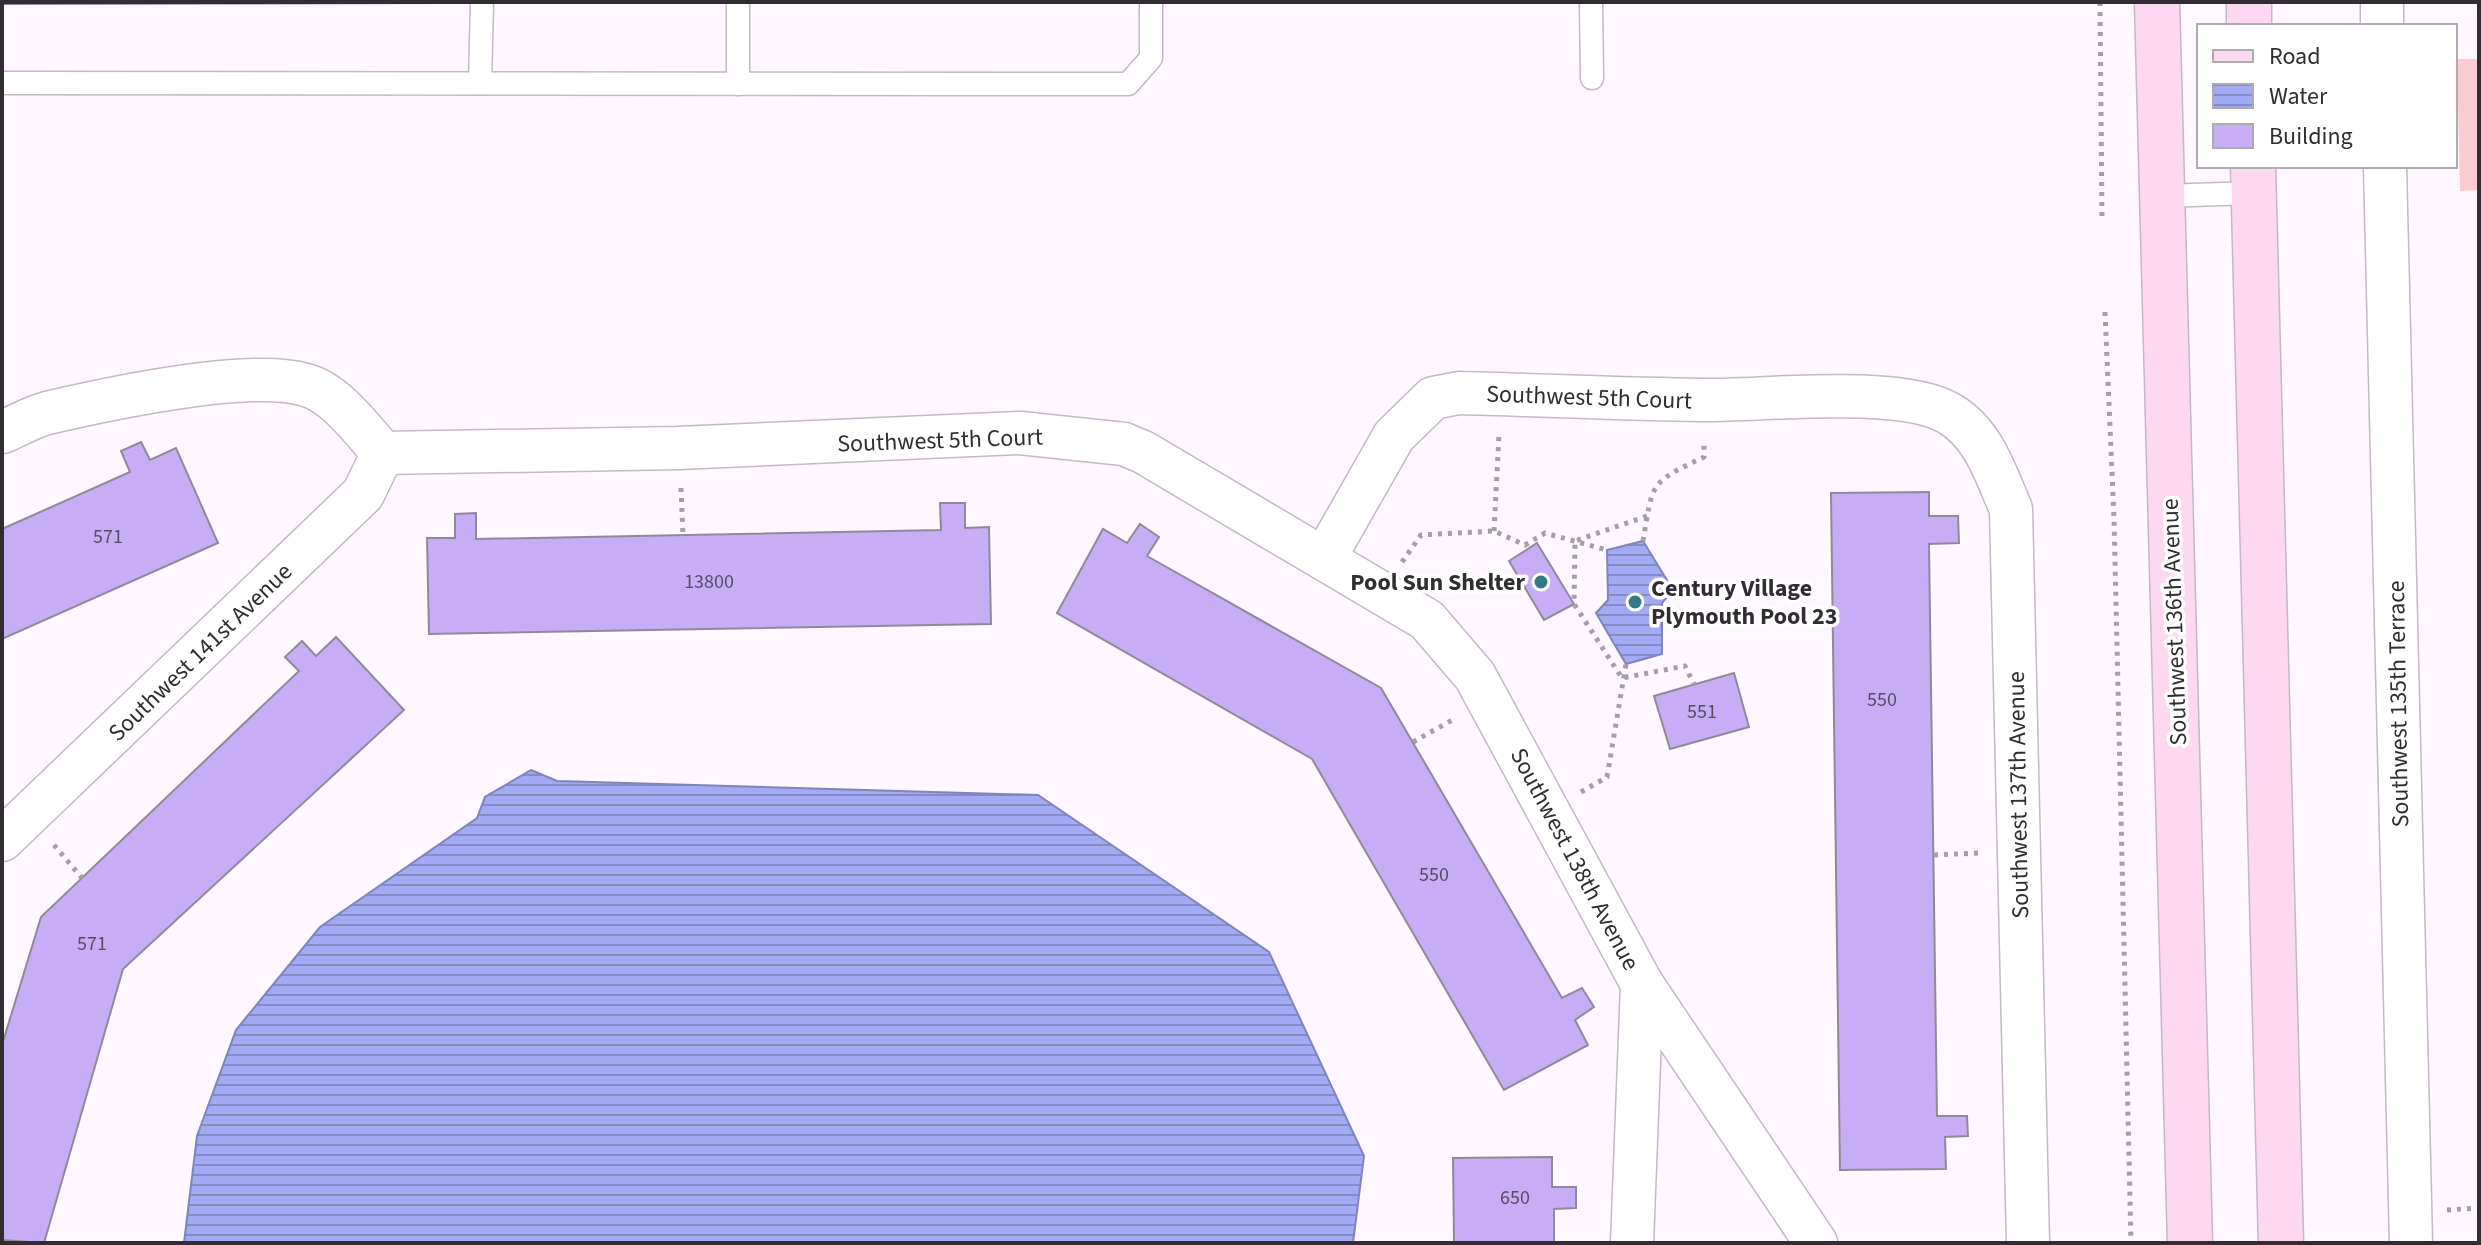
<svg xmlns="http://www.w3.org/2000/svg" width="2481" height="1245" viewBox="0 0 2481 1245" font-family="'Source Sans 3',sans-serif">
  <style>
    .pitch { fill: #fbcad3 }
    .water { fill: url(#water-rules); stroke: #7f84b9; stroke-width: 2 }
    .building { fill: #c7acf6; stroke: #8f8a98; stroke-width: 2 }
    .lines { fill: none; stroke-linecap: round; stroke-linejoin: round }
    .lane-casing { stroke: #c4b8c5; stroke-width: 25 }
    .street-casing { stroke: #c4b8c5; stroke-width: 45 }
    .secondary-casing { stroke: #c4b8c5; stroke-width: 47 }
    .path { stroke: #a49ea5; stroke-width: 5; stroke-dasharray: 4 6; stroke-linecap: butt }
    .lane { stroke: #fff; stroke-width: 22 }
    .street { stroke: #fff; stroke-width: 42 }
    .secondary { stroke: #fed8f0; stroke-width: 44 }
    .poi-dot { fill: #337886; stroke: #fff; stroke-width: 3 }
    .labels { text-anchor: middle; stroke-width: 7; stroke-linejoin: round; paint-order: stroke }
    .number-label { font-size: 20px; fill: #564d63 }
    .street-label { font-size: 24px; fill: #312d32; stroke: #fff }
    .poi-label { font-size: 24px; font-weight: bold; fill: #312d32; stroke: #fff; text-anchor: end }
  </style>
  <defs>
    <pattern id="water-rules" width="6" height="5" patternUnits="userSpaceOnUse" patternTransform="scale(2)"><rect width="6" height="5" fill="#a1aaf3"/><path d="M0 2.5h6" fill="none" stroke="#848bc5"/></pattern>
  </defs>
  <rect width="100%" height="100%" fill="#fef7ff"/>
  <!-- pitch -->
  <path class="pitch" d="M2457 59H2479V190L2460 191Z"/>
  <!-- water -->
  <g class="water">
    <path d="M1643 541 1673 590 1662 603V654L1626 664 1596 613 1608 600 1607 550Z"/>
    <path d="M531 770 557 781 1038 795 1269 952 1364 1156 1353 1243H184L197 1136 236 1030 320 927 477 818 485 797Z"/>
  </g>
  <!-- building -->
  <g class="building">
    <path d="M2 2H446V3L2 4Z"/>
    <path d="M141 442 150 460 176 448 218 543 2 639V529L130 472 121 451Z"/>
    <path d="M1929 492V516H1958L1959 543 1929 544 1937 1116H1967L1968 1136 1945 1137 1946 1169 1840 1170 1831 493Z"/>
    <path d="M940 503H965V528L989 527 991 624 429 634 427 538H455V514L476 513V539L941 530Z"/>
    <path d="M1140 524 1159 537 1147 556 1381 688 1562 998 1582 988 1594 1007 1575 1020 1588 1045 1504 1090 1312 759 1057 613 1103 529 1127 543Z"/>
    <path d="M1537 543 1574 604 1544 620 1509 561Z"/>
    <path d="M336 637 404 710 123 969 44 1243 2 1240V1045L41 917 299 671 285 657 302 641 316 656Z"/>
    <path d="M1734 673 1749 727 1670 749 1654 696Z"/>
    <path d="M1552 1157V1187H1576V1208L1554 1209V1243H1454L1453 1158Z"/>
  </g>
  <g class="lines">
    <!-- lane casing -->
    <g class="lane-casing">
      <g id="lane">
        <path d="M738 2V84"/>
        <path d="M1591 2 1592 78"/>
        <path d="M2 83 1128 84 1151 58V2"/>
        <path d="M480 83 482 2"/>
        <path d="M2162 196 2254 193"/>
      </g>
    </g>
    <!-- street casing -->
    <g class="street-casing">
      <g id="street">
        <path d="M2382 2V26"/>
        <path d="M2385 166 2411 1243"/>
        <path d="M2 432C17 426 32 417 47 413 107 399 250 368 306 385 336 393 363 431 383 453"/>
        <path d="M383 453 678 448 1020 433 1124 444 1143 452 1324 559 1394 436 1433 398 1459 393C1540 395 1622 399 1703 400 1762 401 1902 384 1950 414 1984 434 1996 475 2011 509L2028 1243"/>
        <path d="M1324 559 1427 620 1475 676 1642 984 1632 1243"/>
        <path d="M2 840 363 494 383 453"/>
        <path d="M1642 984 1816 1243"/>
      </g>
    </g>
    <!-- secondary casing -->
    <g class="secondary-casing">
      <g id="secondary">
        <path d="M2157 2 2190 1243"/>
        <path d="M2249 2V26"/>
        <path d="M2253 166 2281 1243"/>
      </g>
    </g>
    <!-- path -->
    <g class="path">
      <path d="M2100 2 2102 220"/>
      <path d="M2105 312 2114 518 2131 1243"/>
      <path d="M681 488 683 535"/>
      <path d="M1647 516 1575 541 1574 604 1622 678 1685 666 1694 684"/>
      <path d="M1494 531 1499 435"/>
      <path d="M1643 541C1653 482 1649 483 1704 457V440"/>
      <path d="M1402 562 1421 535 1494 531 1525 545 1545 533 1607 550"/>
      <path d="M1413 742 1454 719"/>
      <path d="M1581 792 1607 777 1626 664"/>
      <path d="M54 845 82 878"/>
      <path d="M1934 855 1978 853"/>
      <path d="M2447 1210 2479 1208"/>
    </g>
    <!-- lane -->
    <use href="#lane" class="lane"/>
    <!-- street -->
    <use href="#street" class="street"/>
    <!-- secondary -->
    <use href="#secondary" class="secondary"/>
  </g>
  <!-- markers -->
  <g class="poi-dot">
    <circle cx="1541" cy="582" r="8"/>
    <circle cx="1635" cy="602" r="8"/>
  </g>
  <g class="labels">
    <!-- number labels -->
    <g class="number-label">
      <text x="108" y="543">571</text>
      <text x="709" y="588">13800</text>
      <text x="1882" y="706">550</text>
      <text x="1702" y="718">551</text>
      <text x="1434" y="881">550</text>
      <text x="92" y="950">571</text>
      <text x="1515" y="1204">650</text>
    </g>
    <!-- street labels -->
    <g class="street-label">
      <text transform="translate(1589 397) rotate(2)" y="8">Southwest 5th Court</text>
      <text transform="translate(940 440) rotate(-2)" y="8">Southwest 5th Court</text>
      <text transform="translate(2174 622) rotate(-92)" y="8">Southwest 136th Avenue</text>
      <text transform="translate(200 652) rotate(-44)" y="8">Southwest 141st Avenue</text>
      <text transform="translate(2398 704) rotate(-91)" y="8">Southwest 135th Terrace</text>
      <text transform="translate(2018 795) rotate(-91)" y="8">Southwest 137th Avenue</text>
      <text transform="translate(1575 859) rotate(62)" y="8">Southwest 138th Avenue</text>
    </g>
    <!-- poi labels -->
    <g class="poi-label">
      <text x="1525" y="590">Pool Sun Shelter</text>
      <text x="1651" y="596" text-anchor="start">Century Village<tspan x="1651" dy="28">Plymouth Pool 23</tspan></text>
    </g>
  </g>
  <!-- border -->
  <rect width="2481" height="1245" fill="none" stroke="#312d32" stroke-width="8"/>
  <!-- legend -->
  <rect x="2197" y="24" width="260" height="144" fill="#ffffff" stroke="#adabad" stroke-width="2"/>
  <rect x="2213" y="50" width="40" height="12" fill="#fed8f0" stroke="#adabad" stroke-width="2"/>
  <text x="2269" y="64" font-size="24" fill="#312d32">Road</text>
  <rect x="2213" y="84" width="40" height="24" fill="url(#water-rules)" stroke="#adabad" stroke-width="2"/>
  <text x="2269" y="104" font-size="24" fill="#312d32">Water</text>
  <rect x="2213" y="124" width="40" height="24" fill="#c7acf6" stroke="#adabad" stroke-width="2"/>
  <text x="2269" y="144" font-size="24" fill="#312d32">Building</text>
</svg>
